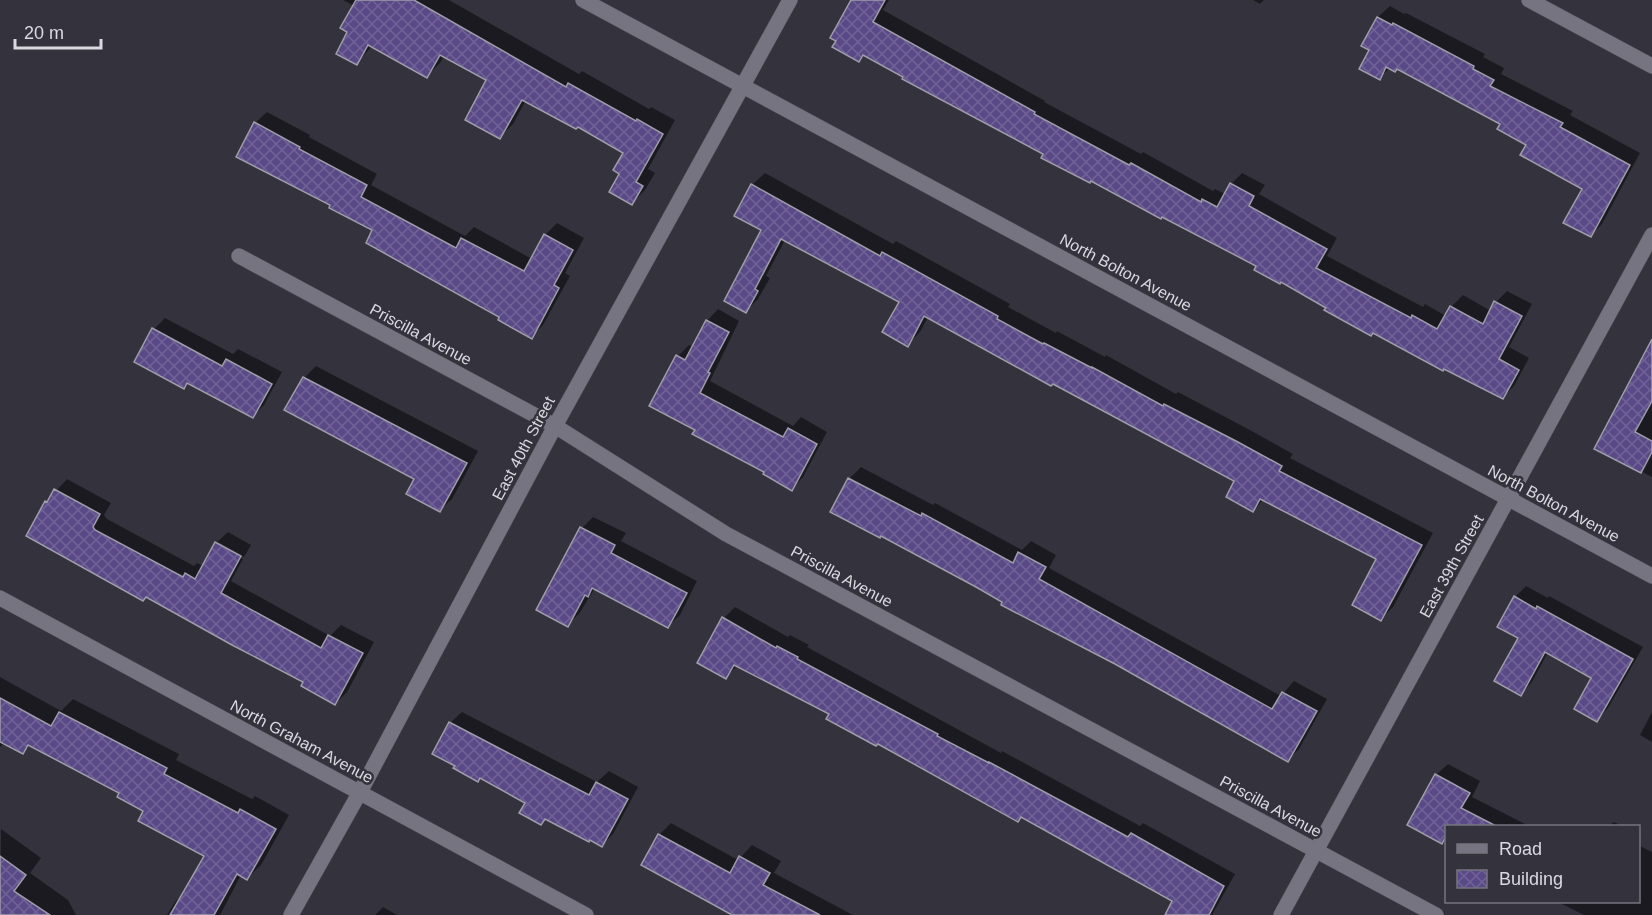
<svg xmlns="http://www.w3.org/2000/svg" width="1652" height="915" viewBox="0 0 1652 915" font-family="Helvetica,sans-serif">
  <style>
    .shadow { fill: #0007 }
    .building { fill: url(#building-cross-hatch); stroke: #9f9da9; stroke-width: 1.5 }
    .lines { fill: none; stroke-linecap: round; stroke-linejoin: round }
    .street-casing { stroke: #504f58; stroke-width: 16 }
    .street { stroke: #767480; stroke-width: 15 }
    .labels { text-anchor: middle; stroke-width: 5; stroke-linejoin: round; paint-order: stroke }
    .street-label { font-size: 16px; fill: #dad9e0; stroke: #34323c }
  </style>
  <defs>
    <pattern id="building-cross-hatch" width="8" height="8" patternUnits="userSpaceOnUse" patternTransform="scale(1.5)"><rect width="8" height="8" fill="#5a4987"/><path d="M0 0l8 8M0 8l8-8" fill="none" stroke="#716398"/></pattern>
  </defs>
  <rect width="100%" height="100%" fill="#34323c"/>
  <!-- shadow -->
  <g class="shadow">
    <path d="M343 0H449L579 74 582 71 649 109 651 107 675 120 648 169 655 173 645 190 632 203 621 173 625 152 578 125 526 100 513 124 500 137 488 80 444 56 440 63 427 76 372 46 357 63 349 31 354 6Z"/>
    <path d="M853 0H889L883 10 1045 101 1044 102 1141 154 1143 152 1213 191 1215 189 1225 194 1231 184 1242 173 1265 185 1259 194 1337 238 1327 256 1423 307 1425 304 1446 316 1451 307 1463 295 1491 311 1496 302 1507 291 1532 304 1509 347 1529 358 1514 386 1503 397 1328 307 1258 266 1045 153 865 54 859 60Z"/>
    <path d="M1253 0H1264L1260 4Z"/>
    <path d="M1390 6 1404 14 1406 13 1485 54 1483 57 1504 68 1501 74 1573 111 1570 115 1640 153 1602 224 1591 235 1584 188 1502 124 1397 68H1390L1379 78 1371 50 1363 46 1378 17Z"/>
    <path d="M267 112 310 135 309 137 377 174 371 185 465 236 474 227 532 259 545 235 557 223 584 238 565 273 570 276 543 325 531 337 375 230 332 204 255 123Z"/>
    <path d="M765 173 893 244 896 241 1010 304 1008 307 1056 333 1057 331 1105 357 1106 355 1176 394 1178 392 1248 429 1293 454 1290 458 1433 533 1393 607 1381 619 1378 559 1264 499 1253 511 1236 481 928 317 920 332 907 345 901 301 785 240 766 276 770 278 758 299 746 311 763 230 752 185Z"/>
    <path d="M718 309 739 321 710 381 793 426 801 417 827 432 803 477 792 489 697 429 678 356 689 345 693 347 707 321Z"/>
    <path d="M165 318 233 354 238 349 282 372 264 405 253 416 189 382 183 388 154 329Z"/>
    <path d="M1652 346V477L1596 448Z"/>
    <path d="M316 366 478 451 452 499 440 510 416 478 287 409 304 378Z"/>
    <path d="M861 467 933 505 935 503 1022 550 1031 541 1056 555 1049 568 1281 696 1294 681 1327 699 1299 749 1288 760 1004 601 849 479Z"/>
    <path d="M67 479 111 503 104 515 107 519 194 566 197 563 204 566 216 543 228 532 251 545 244 557 218 542V545L243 559 231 581 330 636 341 625 374 642 347 692 335 704 46 502Z"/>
    <path d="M593 517 626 533 621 541 697 581 680 615 668 626 595 588 579 614 567 625 582 528Z"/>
    <path d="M1526 586 1548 598 1549 596 1643 647 1608 708 1597 720 1593 677 1548 652 1532 682 1521 694 1520 638 1515 597Z"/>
    <path d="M735 607 788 637 790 635 809 645 807 647 1001 753 1002 751 1140 826 1143 823 1235 874 1212 915H1167L1174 900 831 713 738 665 726 677 724 618Z"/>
    <path d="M0 677 61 711 73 699 179 754 176 760 252 799 255 796 289 815 261 865 247 878 241 875 220 915H167L175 902 184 893 206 855 121 792 30 745 23 752 5 743 0 747Z"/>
    <path d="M462 712 597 782 609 771 638 787 613 834 602 845 546 818 541 823 527 802 450 723Z"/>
    <path d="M1652 712V742L1640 735Z"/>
    <path d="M1448 764 1480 781 1472 797 1529 826H1446V844L1409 825 1436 775Z"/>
    <path d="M1614 822 1622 826H1609Z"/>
    <path d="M671 823 738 860 752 845 781 861 774 873 853 915H740L643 865 660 834Z"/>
    <path d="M1 829 41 858 30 873 68 900 76 915H0Z"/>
    <path d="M1638 845 1652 852V915H1584L1558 902H1638Z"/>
    <path d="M383 907 397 915H375Z"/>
  </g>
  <!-- building -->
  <g class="building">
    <path d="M356 0H414L566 87 568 83 636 121 637 119 663 134 636 182 643 186 632 205 609 192 619 174 613 170 623 153 578 127 576 129 522 100 500 139 465 120 486 80 440 55 427 78 368 45 357 65 336 54 347 32 340 28Z"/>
    <path d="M851 0H885L873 22 1035 112 1034 114 1129 165 1131 163 1201 202 1202 199 1217 207 1230 183 1254 196 1249 206 1327 249 1316 268 1411 318 1412 315 1437 329 1450 306 1483 324 1494 301 1522 316 1499 359 1519 370 1503 399 1444 369 1443 371 1373 333 1371 336 1324 310 1326 308 1281 282 1280 284 1254 270 1256 266 1162 217 1161 219 1091 181 1090 183 1041 158 1043 154 902 79 903 77 863 55 859 62 832 47 836 41 830 38Z"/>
    <path d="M1377 17 1392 25 1393 23 1474 66 1473 69 1494 80 1490 86 1563 123 1560 127 1630 165 1591 237 1563 223 1582 189 1520 155 1526 145 1497 129 1500 124 1397 69 1395 72 1386 67 1380 80 1359 69 1369 50 1361 46Z"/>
    <path d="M254 122 300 147 299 149 367 185 361 197 456 248 461 238 524 271 544 234 573 250 554 285 559 288 532 339 498 320 499 317 366 243 372 230 329 208 330 205 236 157Z"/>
    <path d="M751 184 880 256 882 252 998 316 997 319 1043 344 1044 343 1092 368V367L1163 406 1164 404 1236 441 1282 466 1279 471 1422 545 1381 621 1352 605 1376 559 1260 499 1253 512 1226 497 1234 481 1053 384 1051 386 924 316 908 347 882 332 899 302 781 239 755 289 758 291 746 313 724 301 761 230 734 216Z"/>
    <path d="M706 320 729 332 708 372 710 373 700 393 783 437 788 428 817 444 792 491 763 474 764 472 692 434 695 430 649 406 676 355 685 360Z"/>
    <path d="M152 328 222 366 226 359 272 384 253 418 187 383 184 389 134 362Z"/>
    <path d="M1652 339V401L1635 432 1652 441V452L1641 473 1594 449Z"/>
    <path d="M303 377 467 463 440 512 406 494 414 479 284 410Z"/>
    <path d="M848 478 921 516 922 513 1013 563 1018 552 1046 567 1039 579 1272 709 1282 692 1317 711 1288 762 1115 664 1001 605 1002 602 976 587 881 536 880 538 830 512Z"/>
    <path d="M54 489 100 514 93 527 95 530 183 577 185 573 195 579 215 542 241 556 221 593 321 648 328 635 363 653 335 705 301 686 303 682 232 645 146 597 143 601 26 536 45 501 47 502Z"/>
    <path d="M580 527 615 545 611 553 687 593 668 628 592 588 588 597 585 595 568 627 536 610Z"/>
    <path d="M1514 596 1536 609 1537 606 1633 659 1597 722 1574 709 1591 678 1545 652 1521 696 1494 681 1518 638 1497 627Z"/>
    <path d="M722 617 776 648 777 646 798 657 797 659 938 734 937 736 989 763V762L1128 837 1131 833 1224 886 1209 915H1165L1172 901 1021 817 1018 822 878 744 876 746 826 719 829 714 734 665 726 679 697 663Z"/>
    <path d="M0 698 51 726 59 712 167 768 164 774 238 813 240 809 276 829 247 880 237 874 214 915H170L204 856 138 821 143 811 117 797 119 793 28 745 23 754 0 742Z"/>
    <path d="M449 722 589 795 596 782 628 799 602 847 590 840 589 842 545 819 541 825 519 813 525 803 480 778 478 782 453 768 455 766 432 754Z"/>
    <path d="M1435 774 1470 793 1461 808 1496 826H1446V836L1442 844 1407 825Z"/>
    <path d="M658 834 730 873 739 856 770 873 763 885 820 915H732L641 865Z"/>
    <path d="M0 856 26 875 14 891 50 915H0Z"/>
  </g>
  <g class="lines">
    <!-- street casing -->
    <g class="street-casing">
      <g id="street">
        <path d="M583 0 1652 576"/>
        <path d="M1529 0 1652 66"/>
        <path d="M239 256 555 426 726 534 773 559 1436 915"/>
        <path d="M0 598 586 915"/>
        <path d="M291 915 360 792 555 426 790 0"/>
        <path d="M1281 915 1652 235"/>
      </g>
    </g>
    <!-- street -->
    <use href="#street" class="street"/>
  </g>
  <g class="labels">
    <!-- street labels -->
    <g class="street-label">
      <text transform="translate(1126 272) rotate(28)" y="6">North Bolton Avenue</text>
      <text transform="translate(421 334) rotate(28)" y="6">Priscilla Avenue</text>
      <text transform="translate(523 448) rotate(-62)" y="6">East 40th Street</text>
      <text transform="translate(1554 503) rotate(28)" y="6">North Bolton Avenue</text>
      <text transform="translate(1451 566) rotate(-61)" y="6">East 39th Street</text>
      <text transform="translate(842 576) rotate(28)" y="6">Priscilla Avenue</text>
      <text transform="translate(302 741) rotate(28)" y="6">North Graham Avenue</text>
      <text transform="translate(1271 806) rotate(28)" y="6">Priscilla Avenue</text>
    </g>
  </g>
  <!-- legend -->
  <rect x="1445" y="825" width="195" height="78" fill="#34323c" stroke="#76757e" stroke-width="1.5"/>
  <rect x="1457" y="844" width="30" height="9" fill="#767480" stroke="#76757e" stroke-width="1.5"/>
  <text x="1499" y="855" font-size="18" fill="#dad9e0">Road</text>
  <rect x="1457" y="870" width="30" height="18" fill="url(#building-cross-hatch)" stroke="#76757e" stroke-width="1.5"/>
  <text x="1499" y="885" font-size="18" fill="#dad9e0">Building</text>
  <!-- scale -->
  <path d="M15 39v9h86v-9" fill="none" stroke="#dad9e0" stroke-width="3"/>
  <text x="24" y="39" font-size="18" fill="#dad9e0" stroke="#34323c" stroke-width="4.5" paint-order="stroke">20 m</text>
</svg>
